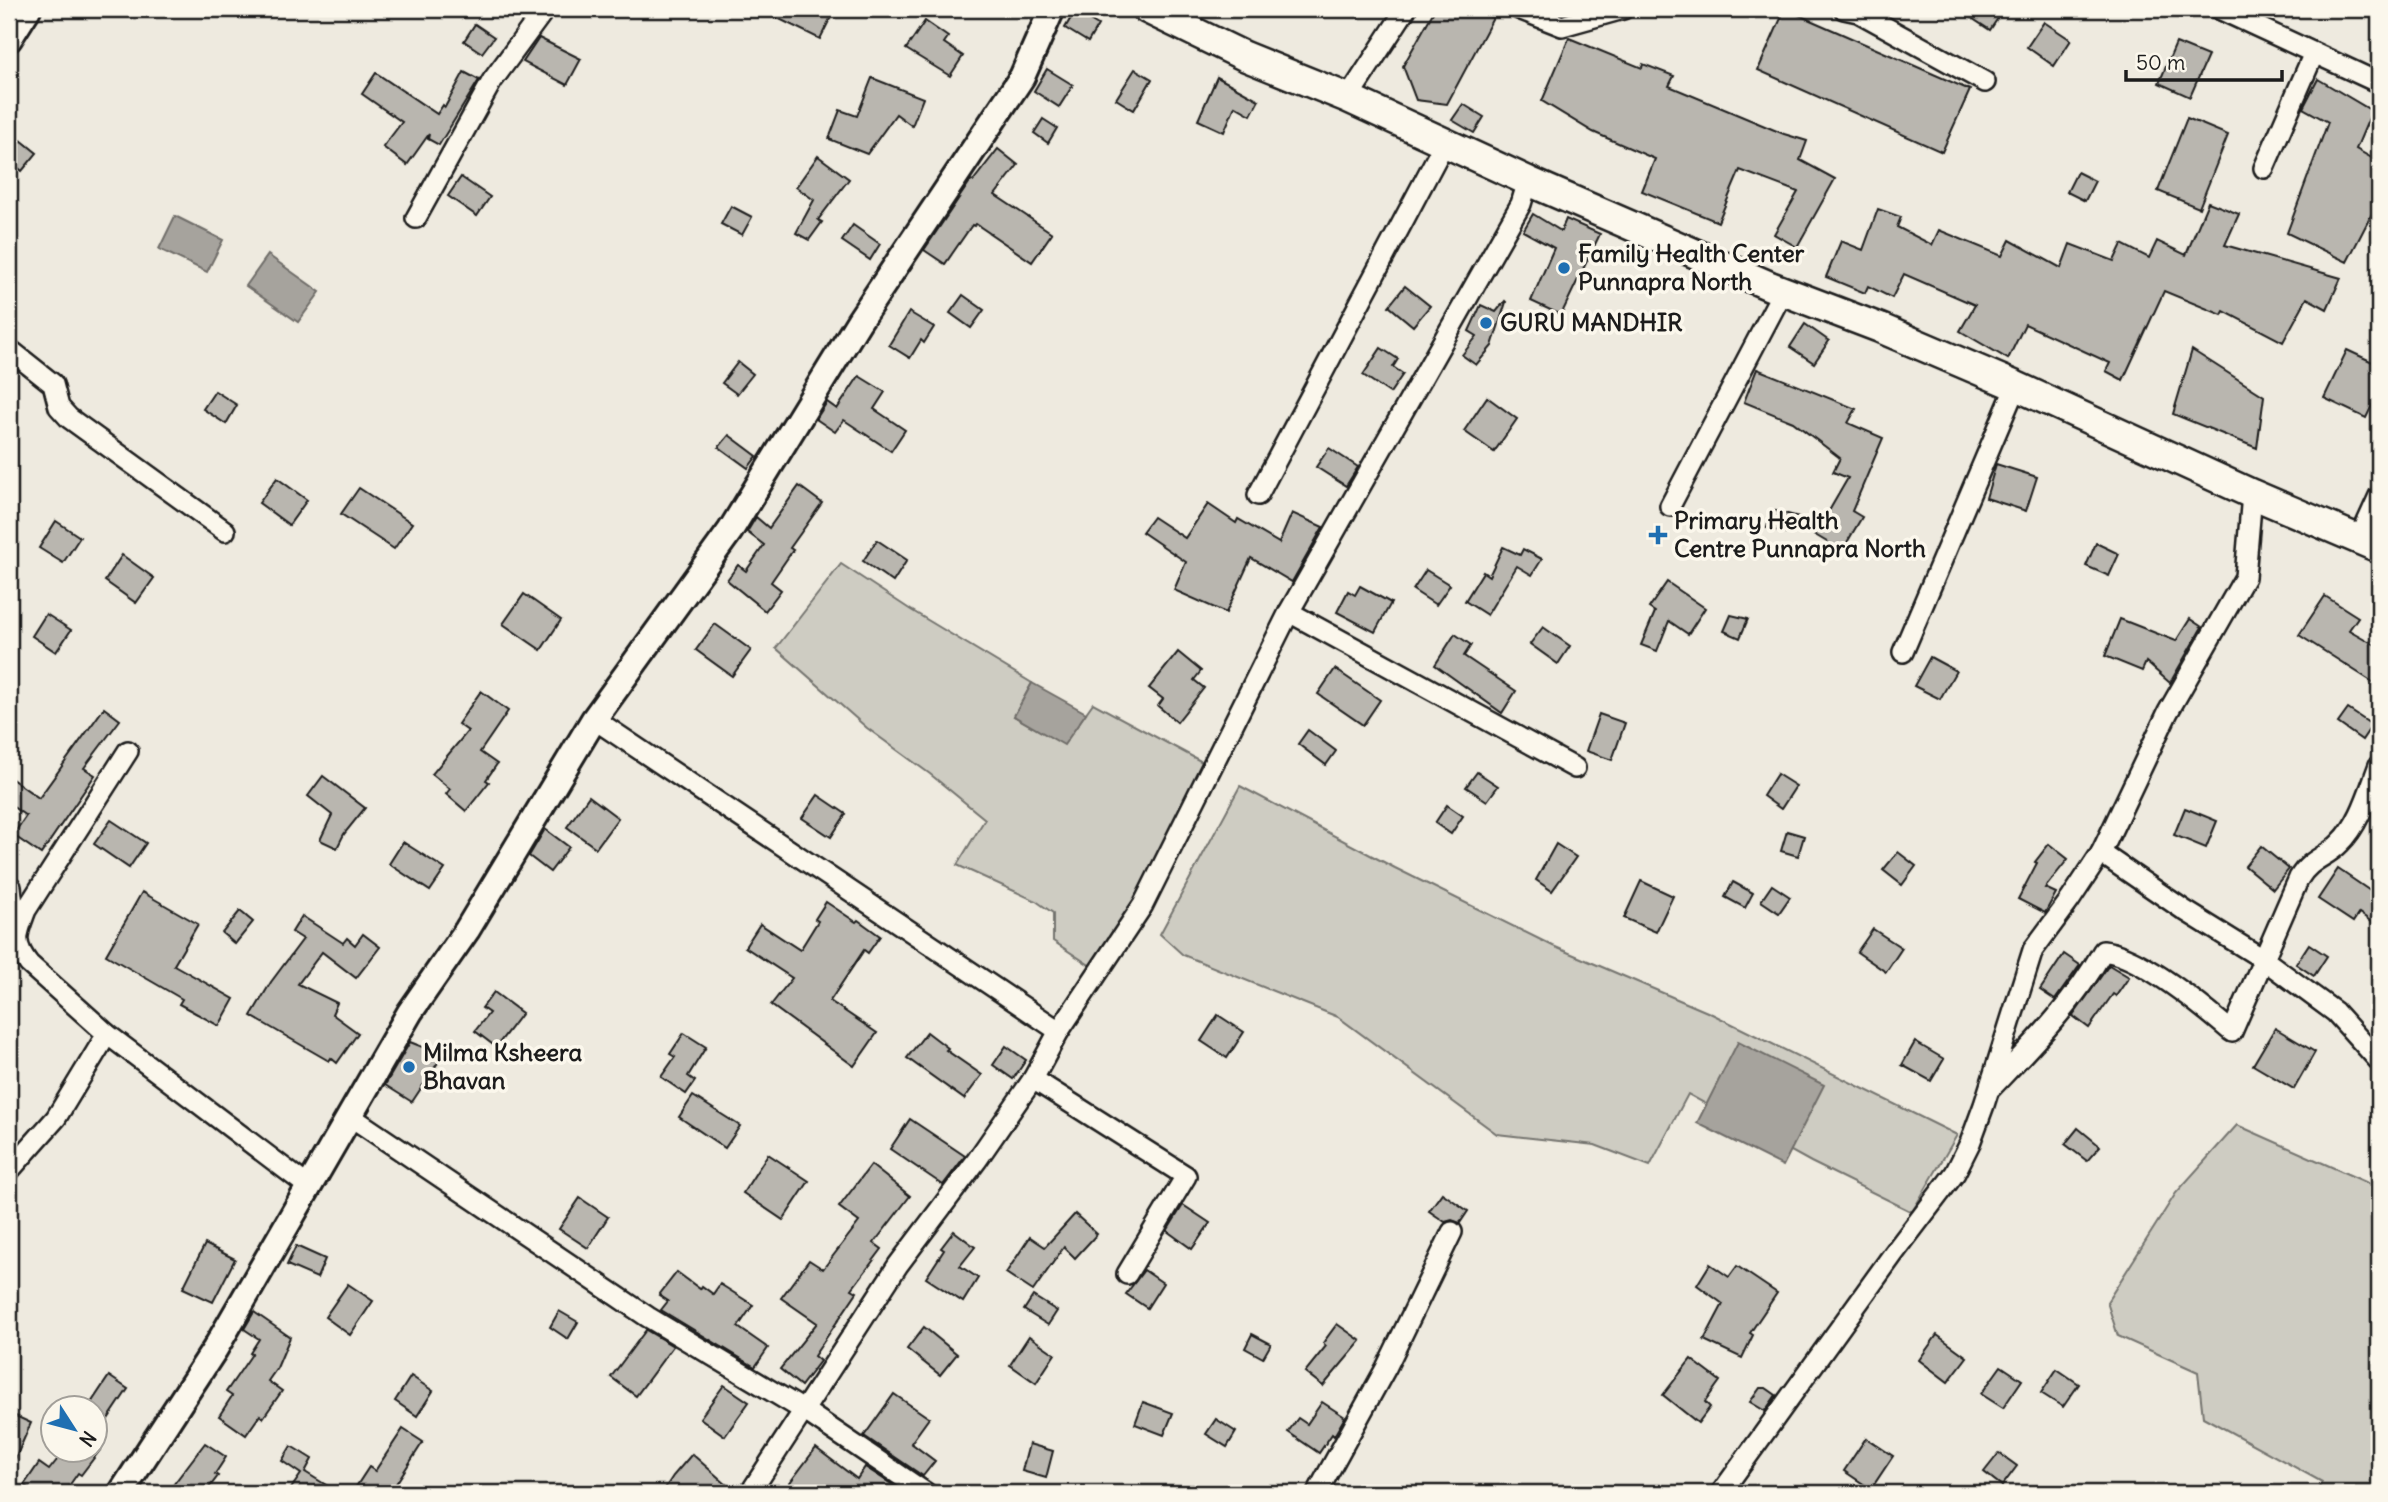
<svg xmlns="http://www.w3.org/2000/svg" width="2388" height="1502" viewBox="0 0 2388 1502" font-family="Delius,sans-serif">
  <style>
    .green { fill: #ceccc2; stroke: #75746f; stroke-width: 2 }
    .water { fill: #a6a39d; stroke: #6f6d69; stroke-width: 2 }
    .building { fill: #b9b6af; stroke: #1c1c1c; stroke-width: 2 }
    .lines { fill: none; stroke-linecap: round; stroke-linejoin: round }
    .minor-casing { stroke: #1c1c1c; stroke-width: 24 }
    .tertiary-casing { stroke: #1c1c1c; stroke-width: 30 }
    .secondary-casing { stroke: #1c1c1c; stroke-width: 33 }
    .minor { stroke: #fbf7ec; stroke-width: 19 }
    .tertiary { stroke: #fbf7ec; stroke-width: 24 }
    .secondary { stroke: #fbf7ec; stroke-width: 28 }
    .poi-dot { fill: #1f6fb2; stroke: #fbf7ec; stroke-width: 2.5 }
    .labels { text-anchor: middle; stroke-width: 7; stroke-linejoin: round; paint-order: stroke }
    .poi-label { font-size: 24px; font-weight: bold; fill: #1c1c1c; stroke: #fbf7ec; text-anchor: start }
  </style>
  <rect width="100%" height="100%" fill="#eeeadf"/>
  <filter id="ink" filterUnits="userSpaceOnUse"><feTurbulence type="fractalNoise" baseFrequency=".0143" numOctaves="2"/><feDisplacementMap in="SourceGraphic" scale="14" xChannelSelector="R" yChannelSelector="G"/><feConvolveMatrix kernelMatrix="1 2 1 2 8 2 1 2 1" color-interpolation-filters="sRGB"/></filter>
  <g filter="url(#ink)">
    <!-- green -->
    <g class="green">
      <path d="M841 564 911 610 1032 683 1014 716 1064 744 1093 703 1206 764 1147 880 1091 966 1053 941V913L1036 901 957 865 985 819 930 774 867 728 776 648Z"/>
      <path d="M1240 786 1395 868 1553 946 1712 1014 1957 1135 1912 1212 1811 1162 1688 1094 1650 1166 1595 1145 1497 1134 1338 1017 1183 955 1160 934Z"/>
      <path d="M2237 1125 2379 1188V1493H2316L2322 1482 2203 1417 2198 1372 2118 1336 2107 1302 2176 1193Z"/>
    </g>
    <!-- water -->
    <g class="water">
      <path d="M175 216 223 240 207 272 159 249Z"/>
      <path d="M268 255 320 292 298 322 246 286Z"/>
      <path d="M1032 683 1086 713 1064 745 1014 716Z"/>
      <path d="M1738 1042 1824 1085 1783 1166 1697 1123Z"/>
    </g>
    <!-- building -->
    <g class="building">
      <path d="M759 9H835L820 39Z"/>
      <path d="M1435 9H1473L1493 18 1447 104 1416 100 1403 66Z"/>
      <path d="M1785 9 1970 90 1942 152 1758 70Z"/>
      <path d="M1958 9H2004L1990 30Z"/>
      <path d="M1075 11 1098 25 1088 42 1065 28Z"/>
      <path d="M925 21 948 37 944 43 963 56 950 76 906 49Z"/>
      <path d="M2044 22 2071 40 2054 66 2027 47Z"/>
      <path d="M475 24 494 37 482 53 464 41Z"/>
      <path d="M539 38 581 59 567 85 523 62Z"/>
      <path d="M1569 38 1642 68 1643 64 1674 76 1669 86 1784 134 1807 141 1800 160 1835 179 1797 247 1774 234 1798 192 1740 170 1718 222 1642 191 1655 159 1593 132 1542 101Z"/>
      <path d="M2176 43 2208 56 2190 97 2159 83Z"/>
      <path d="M1047 69 1073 85 1059 107 1034 91Z"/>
      <path d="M1135 69 1152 79 1134 110 1116 99Z"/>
      <path d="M464 72 479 80 439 145 428 139 429 134 407 165 383 147 402 122 362 94 376 73 437 114 443 105 445 107Z"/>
      <path d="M1217 77 1259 100 1251 115 1235 106 1224 132 1198 120Z"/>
      <path d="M872 78 923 98 912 126 896 114 867 154 829 139 840 110 857 116Z"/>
      <path d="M2318 79 2372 111 2356 149 2379 162V200L2347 262 2287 233 2328 122 2303 108Z"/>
      <path d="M1463 104 1484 117 1474 133 1452 120Z"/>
      <path d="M2187 118 2228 135 2199 208 2158 191Z"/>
      <path d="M1043 119 1057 128 1048 143 1034 133Z"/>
      <path d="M21 140 37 153 22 171 9 160V156Z"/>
      <path d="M998 149 1018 165 995 195 1052 233 1032 262 976 224 974 226 972 225 945 264 924 250 971 180 973 181Z"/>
      <path d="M818 156 849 179 818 220 822 222 809 240 796 233 814 200 796 187Z"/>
      <path d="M2077 172 2095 181 2085 201 2067 192Z"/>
      <path d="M461 177 490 197 477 216 448 196Z"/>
      <path d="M2208 202 2239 214 2225 245 2341 278 2327 309 2307 298 2283 342 2224 311 2222 315 2164 291 2123 380 2106 371 2110 363 2025 324 2008 359 1960 331 1975 305 1904 274 1892 298 1868 286 1865 293 1826 277 1841 241 1863 250 1878 209 1901 217 1897 227 1932 245 1939 230 2002 256 2010 240 2061 268 2070 244 2114 261 2122 244 2149 258 2157 241 2186 255Z"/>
      <path d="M731 206 752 217 742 235 721 224Z"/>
      <path d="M1533 214 1561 231 1566 219 1600 234 1561 315 1531 301 1554 248 1523 231Z"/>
      <path d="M853 225 880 244 870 260 842 241Z"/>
      <path d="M1405 286 1430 306 1413 326 1389 306Z"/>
      <path d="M963 295 984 310 971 328 950 313Z"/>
      <path d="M1505 301 1506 302 1492 346 1476 365 1462 355 1477 336 1469 331 1481 305 1496 312Z"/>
      <path d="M909 312 934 327 924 343 921 340 910 358 889 345Z"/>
      <path d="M1805 324 1829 341 1814 363 1790 347Z"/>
      <path d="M1381 348 1398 359 1393 367 1403 374 1390 393 1363 375Z"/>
      <path d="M2192 350 2264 396 2257 448 2173 414Z"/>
      <path d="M2347 350 2379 365V391L2366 418 2324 398Z"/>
      <path d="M738 362 753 374 737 394 722 383Z"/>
      <path d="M1757 369 1856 409 1848 423 1883 438 1852 511 1862 517 1842 551 1795 523 1792 534 1767 528 1772 510 1822 523 1848 478 1833 472 1840 458 1793 422 1744 402Z"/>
      <path d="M859 376 885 392 874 409 905 430 891 451 844 420 835 432 816 419 827 402 837 409Z"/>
      <path d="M215 391 237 405 226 424 203 409Z"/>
      <path d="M1487 397 1517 419 1494 452 1464 431Z"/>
      <path d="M729 435 757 456 748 468 719 447Z"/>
      <path d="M1329 448 1358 467 1346 486 1316 467Z"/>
      <path d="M1996 464 2037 477 2026 511 1986 498Z"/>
      <path d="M277 478 307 500 289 525 259 503Z"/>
      <path d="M799 486 822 503 790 548 793 550 771 582 781 590 765 611 727 580 738 565 746 571 764 545 747 532 756 517 769 528Z"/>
      <path d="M359 488 412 523 394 549 341 514Z"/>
      <path d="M1208 504 1236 523 1238 519 1279 543 1292 513 1323 527 1292 582 1251 558 1226 613 1174 590 1186 562 1142 532 1153 517 1185 538Z"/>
      <path d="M56 521 80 537 63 563 39 548Z"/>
      <path d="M877 540 907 560 893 582 863 561Z"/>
      <path d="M2096 543 2119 554 2109 576 2086 566Z"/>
      <path d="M1503 547 1520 555 1523 549 1542 559 1532 575 1517 566 1487 615 1465 601 1483 572 1489 576Z"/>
      <path d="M122 555 154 578 136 603 105 581Z"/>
      <path d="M1426 570 1450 585 1436 605 1413 590Z"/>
      <path d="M1667 582 1705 608 1688 634 1669 621 1657 651 1641 645 1655 612 1649 608Z"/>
      <path d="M1360 586 1391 603 1375 632 1337 612 1348 591 1355 595Z"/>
      <path d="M524 594 561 620 541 650 503 624Z"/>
      <path d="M2325 596 2358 617 2349 630 2379 647V686L2299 635Z"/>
      <path d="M46 614 71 630 56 652 32 636Z"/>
      <path d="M1731 615 1748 619 1740 638 1724 631Z"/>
      <path d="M2120 619 2176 641 2190 619 2202 627 2170 683 2146 662 2142 671 2105 656Z"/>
      <path d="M715 624 751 650 732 676 696 650Z"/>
      <path d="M1543 627 1570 646 1558 664 1530 644Z"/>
      <path d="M1455 634 1471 645 1464 656 1516 691 1502 713 1435 665Z"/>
      <path d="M1178 652 1201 671 1194 680 1204 688 1177 722 1158 706 1163 699 1149 688Z"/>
      <path d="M1930 657 1956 671 1940 699 1914 686Z"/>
      <path d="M1335 669 1380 700 1363 725 1318 694Z"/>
      <path d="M481 691 508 711 480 752 497 764 486 780 489 782 466 811 446 794 450 789 432 774 468 731 458 724Z"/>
      <path d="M104 708 120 720 84 768 95 775 41 854 13 835 26 816 9 804V777L39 798Z"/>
      <path d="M2348 709 2372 725 2362 740 2338 723Z"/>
      <path d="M1599 714 1625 723 1612 760 1586 751Z"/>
      <path d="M1308 730 1336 751 1326 765 1298 744Z"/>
      <path d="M1477 772 1498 786 1487 801 1466 787Z"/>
      <path d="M1777 774 1796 786 1781 809 1763 796Z"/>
      <path d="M323 776 365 808 344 834 337 848 320 840 332 815 308 796Z"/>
      <path d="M818 795 846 814 831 837 802 818Z"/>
      <path d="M589 796 618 818 596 848 567 827Z"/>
      <path d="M1447 805 1463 816 1451 834 1435 823Z"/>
      <path d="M2185 808 2217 821 2206 848 2174 835Z"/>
      <path d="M111 820 146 843 129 868 94 844Z"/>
      <path d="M545 829 569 847 550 872 529 856Z"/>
      <path d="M1787 831 1804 836 1798 856 1781 851Z"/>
      <path d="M403 842 445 869 430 891 389 864Z"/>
      <path d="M1556 844 1576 857 1552 891 1536 880Z"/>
      <path d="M2049 844 2068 859 2045 888 2056 893 2045 913 2018 899 2037 863 2035 862Z"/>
      <path d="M2261 846 2289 869 2273 889 2245 866Z"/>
      <path d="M1898 852 1916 866 1902 885 1883 870Z"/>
      <path d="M2338 869 2379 897V927L2359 913 2353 922 2318 899Z"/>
      <path d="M1641 881 1673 896 1656 932 1624 918Z"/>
      <path d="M1733 882 1753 893 1745 908 1725 897Z"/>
      <path d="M1772 885 1790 897 1779 913 1761 901Z"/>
      <path d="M142 892 198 924 174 965 234 999 219 1026 179 1004 182 999 106 955Z"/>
      <path d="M826 902 856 922 858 920 880 936 868 953 864 950 830 1001 877 1033 854 1066 771 1005 792 978 745 947 760 924 800 950 818 921 815 919Z"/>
      <path d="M240 911 253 922 235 944 222 933Z"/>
      <path d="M302 916 343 943 347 938 355 945 363 934 380 947 356 978 322 952 298 984 337 1003 332 1014 358 1033 337 1063 331 1058 329 1061 251 1016 271 982 303 939 292 932Z"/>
      <path d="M1873 929 1902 948 1886 972 1857 952Z"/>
      <path d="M2309 944 2327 956 2314 976 2296 964Z"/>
      <path d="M2064 954 2080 965 2055 1000 2040 990Z"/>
      <path d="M2109 965 2129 977 2116 996 2113 994 2089 1028 2073 1016Z"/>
      <path d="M494 992 522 1013 496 1047 475 1031 489 1013 482 1008Z"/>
      <path d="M1218 1015 1244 1032 1227 1058 1201 1041Z"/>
      <path d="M2275 1028 2315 1052 2294 1089 2253 1065Z"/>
      <path d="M927 1032 948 1048 946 1050 982 1075 964 1099 907 1058Z"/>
      <path d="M684 1033 706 1047 688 1076 695 1081 686 1094 661 1077 675 1057 670 1054Z"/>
      <path d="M410 1042 443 1055 412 1102 385 1085Z"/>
      <path d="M1915 1042 1944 1059 1931 1081 1902 1065Z"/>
      <path d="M1006 1046 1026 1060 1013 1079 993 1065Z"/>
      <path d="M693 1096 740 1126 725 1148 679 1117Z"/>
      <path d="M910 1119 965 1156 943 1185 890 1149Z"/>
      <path d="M2078 1128 2100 1146 2087 1161 2065 1144Z"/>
      <path d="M768 1154 809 1181 783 1220 743 1193Z"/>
      <path d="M871 1165 910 1196 874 1243 882 1249 852 1289 857 1292 814 1356 820 1361 801 1386 780 1369 817 1323 781 1298 809 1260 823 1269 859 1222 839 1207Z"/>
      <path d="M1442 1193 1468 1211 1460 1223 1452 1220 1445 1222 1429 1211Z"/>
      <path d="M580 1198 608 1217 588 1248 559 1229Z"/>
      <path d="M1183 1205 1210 1223 1192 1249 1167 1231Z"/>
      <path d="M1075 1214 1097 1234 1075 1258 1064 1247 1033 1291 1006 1273 1030 1237 1045 1247Z"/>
      <path d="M954 1231 975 1247 960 1266 978 1278 963 1302 926 1278 944 1250 941 1248Z"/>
      <path d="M205 1244 235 1259 213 1302 183 1288Z"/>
      <path d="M296 1246 325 1259 317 1278 287 1265Z"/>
      <path d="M1710 1264 1729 1277 1737 1266 1777 1293 1750 1333 1753 1335 1742 1358 1704 1340 1723 1304 1697 1285Z"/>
      <path d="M1144 1270 1163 1283 1147 1308 1126 1294Z"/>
      <path d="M677 1272 700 1289 702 1286 713 1294 720 1284 753 1305 738 1327 768 1348 755 1367 661 1310 668 1301 659 1295Z"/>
      <path d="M348 1284 373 1301 350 1335 325 1317Z"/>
      <path d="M1033 1296 1057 1311 1048 1325 1024 1310Z"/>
      <path d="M559 1311 578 1322 568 1339 550 1327Z"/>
      <path d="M254 1312 290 1337 277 1368 268 1381 282 1391 263 1418 260 1415 246 1435 219 1416 232 1396 226 1392 252 1354 250 1353 259 1339 244 1329Z"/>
      <path d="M1337 1324 1361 1341 1323 1386 1305 1372 1326 1346 1323 1343Z"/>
      <path d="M924 1327 957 1354 940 1375 907 1349Z"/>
      <path d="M646 1330 673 1346 636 1396 611 1377Z"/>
      <path d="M1252 1334 1271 1344 1263 1358 1245 1348Z"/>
      <path d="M1937 1335 1967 1357 1948 1382 1919 1360Z"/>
      <path d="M1029 1336 1055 1354 1036 1383 1010 1365Z"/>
      <path d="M1691 1359 1720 1381 1705 1402 1710 1407 1698 1423 1663 1395Z"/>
      <path d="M2001 1366 2022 1380 2003 1408 1981 1394Z"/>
      <path d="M2057 1369 2079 1384 2063 1407 2041 1393Z"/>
      <path d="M109 1376 128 1389 108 1419 89 1406Z"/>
      <path d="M411 1376 433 1391 417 1416 395 1401Z"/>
      <path d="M724 1385 749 1402 725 1436 700 1418Z"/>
      <path d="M1760 1388H1766L1776 1395 1765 1411 1750 1402Z"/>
      <path d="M894 1394 929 1418 911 1443 935 1461 923 1476 864 1436Z"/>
      <path d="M1143 1402 1173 1413 1164 1435 1135 1424Z"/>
      <path d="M1322 1402 1345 1417 1334 1436 1332 1434 1319 1453 1288 1432 1298 1418 1307 1424Z"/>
      <path d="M9 1413 31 1423 9 1473Z"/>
      <path d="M1216 1419 1236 1432 1227 1447 1206 1434Z"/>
      <path d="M403 1429 423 1442 390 1493H352L369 1467 375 1471Z"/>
      <path d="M1866 1438 1893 1456 1871 1489 1844 1471Z"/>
      <path d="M205 1443 226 1457 215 1474 218 1476 205 1493H167Z"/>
      <path d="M1029 1444 1053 1451 1046 1478 1022 1471Z"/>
      <path d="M291 1446 312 1459 305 1472 339 1493H288L301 1474 282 1461Z"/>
      <path d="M816 1448 857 1479 865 1467 905 1493H782Z"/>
      <path d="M65 1450H100L81 1475 78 1473 64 1493H36L24 1485 39 1463 49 1470Z"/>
      <path d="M1999 1453 2017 1466 2002 1486 1984 1472Z"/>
      <path d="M692 1454 736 1493H662L673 1476Z"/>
    </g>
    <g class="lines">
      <!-- minor casing -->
      <g class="minor-casing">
        <g id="minor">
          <path d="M1519 9 1562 26 1623 9"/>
          <path d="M1844 9 1858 12 1985 82"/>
          <path d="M2219 9 2379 83"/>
          <path d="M1348 98 1406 9"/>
          <path d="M2264 168 2314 53"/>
          <path d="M416 218 492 81 545 9"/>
          <path d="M9 349 53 384 59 407 69 418 225 531"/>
          <path d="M1258 495 1445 142"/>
          <path d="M1670 506 1783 291"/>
          <path d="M2359 540 2379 496"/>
          <path d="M1289 612 1575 768"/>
          <path d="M1903 652 2016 386"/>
          <path d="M594 719 1059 1031"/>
          <path d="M128 751 26 910C17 934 12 942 29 964L107 1034 309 1187"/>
          <path d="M2101 853 2184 910 2263 959 2335 1012 2379 1061"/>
          <path d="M9 885 11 887 16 931"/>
          <path d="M1033 1079 1186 1176 1127 1274"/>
          <path d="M1992 1087C2034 1043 2073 1004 2103 951 2140 955 2203 1007 2232 1032L2299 878C2311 858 2326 858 2340 843 2360 824 2369 791 2379 765"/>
          <path d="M350 1116 648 1317 805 1411 926 1493"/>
          <path d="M9 1171 56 1118 107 1034"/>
          <path d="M750 1493 898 1265 977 1160 1033 1079 1059 1031 1143 905 1289 612 1521 204 1528 181"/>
          <path d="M1317 1493 1386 1368 1452 1232"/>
          <path d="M1721 1493 1894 1253 1955 1173 1970 1143 1984 1105 2033 950 2070 900 2101 853 2168 712 2245 577 2252 494"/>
        </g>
      </g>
      <!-- tertiary casing -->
      <g class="tertiary-casing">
        <g id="tertiary">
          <path d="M9 39 28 9"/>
          <path d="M121 1493 215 1349 410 1012 467 930 594 719 730 531 859 321 1022 77 1052 9"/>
        </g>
      </g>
      <!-- secondary casing -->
      <g class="secondary-casing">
        <path id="secondary" d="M1147 9 1244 56 1348 98 1528 181 1770 286 1880 328 2016 386 2252 494 2379 548"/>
      </g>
      <!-- minor -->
      <use href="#minor" class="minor"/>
      <!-- tertiary -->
      <use href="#tertiary" class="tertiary"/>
      <!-- secondary -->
      <use href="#secondary" class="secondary"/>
    </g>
  </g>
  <!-- markers -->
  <g class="poi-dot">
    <circle cx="1564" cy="268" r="7"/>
    <circle cx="1486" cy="323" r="7"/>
    <path d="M1654.5 524.5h7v7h7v7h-7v7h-7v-7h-7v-7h7z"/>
    <circle cx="409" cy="1067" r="7"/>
  </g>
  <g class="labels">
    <!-- poi labels -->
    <g class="poi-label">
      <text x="1578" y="262">Family Health Center<tspan x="1578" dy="28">Punnapra North</tspan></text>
      <text x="1500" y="331">GURU MANDHIR</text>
      <text x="1674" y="529">Primary Health<tspan x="1674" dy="28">Centre Punnapra North</tspan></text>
      <text x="423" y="1061">Milma Ksheera<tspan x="423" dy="28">Bhavan</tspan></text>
    </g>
  </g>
  <!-- margin -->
  <rect width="2388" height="1502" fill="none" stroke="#fbf7ec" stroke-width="35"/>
  <rect x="18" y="18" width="2353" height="1467" fill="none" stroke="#1c1c1c" stroke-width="2.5" filter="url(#ink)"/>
  <!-- north arrow -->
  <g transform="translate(74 1429) rotate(126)"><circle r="33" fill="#fbf7ec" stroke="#a29f99" stroke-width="2"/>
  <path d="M0-5L12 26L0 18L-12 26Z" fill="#1f6fb2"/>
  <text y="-10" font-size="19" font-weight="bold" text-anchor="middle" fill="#1c1c1c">N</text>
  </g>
  <!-- scale -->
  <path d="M2126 70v10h156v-10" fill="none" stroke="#1c1c1c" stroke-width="3.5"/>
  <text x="2136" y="70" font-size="21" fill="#1c1c1c" stroke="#fbf7ec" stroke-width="5" paint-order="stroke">50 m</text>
</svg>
